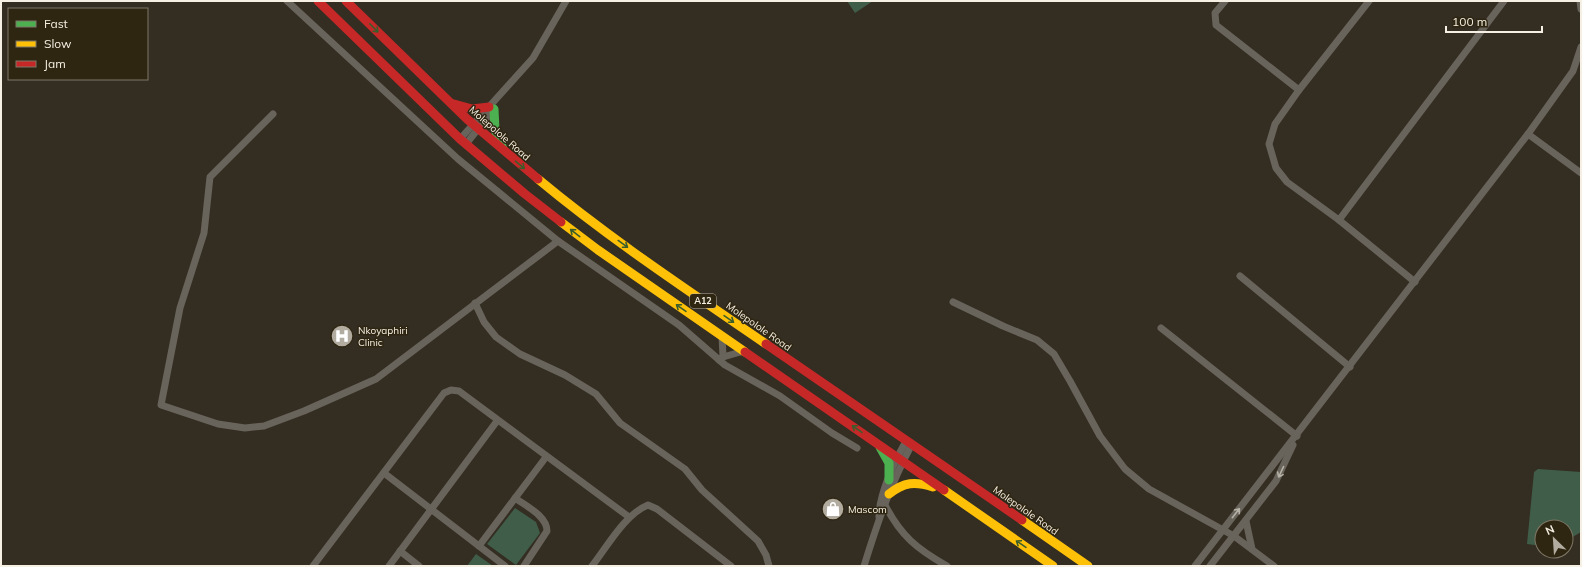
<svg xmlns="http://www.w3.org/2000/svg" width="1582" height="567" viewBox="0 0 1582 567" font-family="Mulish,sans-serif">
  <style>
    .green { fill: #405d49 }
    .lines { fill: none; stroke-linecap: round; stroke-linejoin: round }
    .street { stroke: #68635b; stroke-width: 7 }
    .fast { stroke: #4caf50; stroke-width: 9 }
    .slow { stroke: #ffc107; stroke-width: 9 }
    .jam { stroke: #c62828; stroke-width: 9 }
    .oneway { stroke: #3b5d2b }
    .oneway2 { stroke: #b6b1a6 }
    .labels { text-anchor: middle; stroke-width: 3; stroke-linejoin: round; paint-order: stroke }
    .shield { fill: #2f2612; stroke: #bab3a5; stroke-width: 1 }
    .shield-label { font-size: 9px; font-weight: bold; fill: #f6f0e4 }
    .street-label { font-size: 10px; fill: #f6f0e4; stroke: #2f2612 }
    .poi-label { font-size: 10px; fill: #f6f0e4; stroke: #2f2612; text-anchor: start }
  </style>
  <rect width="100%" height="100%" fill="#332d22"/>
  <!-- green -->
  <g class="green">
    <path d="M847 1H873L855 13Z"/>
    <path d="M1538 469 1581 472V532L1566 541V527H1542V546L1527 544 1534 472Z"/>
    <path d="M515 508 536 522 540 533 516 565 487 544Z"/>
    <path d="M476 554 493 566H467Z"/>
  </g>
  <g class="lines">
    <!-- street -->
    <g class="street">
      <path d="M287 1 458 159 558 241 679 325 725 365 780 396 832 433 857 448"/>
      <path d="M1225 1 1215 13 1216 25 1299 90 1369 1"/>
      <path d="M1580 1 1581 9"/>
      <path d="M1299 90 1275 124 1269 144 1276 168 1287 182 1339 220 1415 282"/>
      <path d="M273 114 210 177 204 233 180 308 161 405 218 424 245 428 264 426 304 411 376 379 558 241"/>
      <path d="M1528 134 1581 173"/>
      <path d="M460 139 533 58 566 1"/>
      <path d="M466 144 494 109"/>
      <path d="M1339 220 1504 1"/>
      <path d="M1240 276 1350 367"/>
      <path d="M953 302 1003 326 1037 340 1054 354 1070 381 1100 436 1125 469 1149 489 1234 536 1274 566"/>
      <path d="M475 303 484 322 496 337 520 354 565 375 596 394 620 423 685 469 702 490 758 541 766 555 769 566"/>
      <path d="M1161 328 1297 436"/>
      <path d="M722 336 723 357"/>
      <path d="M719 360 723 357 744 351"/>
      <path d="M384 473 505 566"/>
      <path d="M515 498C526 506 547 516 547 531L524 566"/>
      <path d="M885 505C901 536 917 549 947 566"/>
      <path d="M879 517C879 493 895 461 906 441"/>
      <path d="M1246 521 1252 549"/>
      <path d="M479 546 546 457"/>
      <path d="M400 551 419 566"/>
      <path d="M313 566 444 393 451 390 459 391 629 517"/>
      <path d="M389 566 497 421"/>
      <path d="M592 566C607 547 625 514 648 505L657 509 731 566"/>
      <path d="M864 566C877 524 891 483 912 444"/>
      <path d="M1195 566 1528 134 1573 71 1581 47"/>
      <path d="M1210 566 1276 481 1293 445"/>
    </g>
    <!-- fast -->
    <g class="fast">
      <path d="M494 109 495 130 503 149"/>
      <path d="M880 447 889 463V480"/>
    </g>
    <!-- slow -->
    <g class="slow">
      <path d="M538 179C610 239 689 291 766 344"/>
      <path d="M561 222 598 250 745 352"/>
      <path d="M944 490 1053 566"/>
      <path d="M889 494C904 482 915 481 933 487"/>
      <path d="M1022 520 1088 566"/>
    </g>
    <!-- jam -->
    <g class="jam">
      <path d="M318 1 460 139 525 194 561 222"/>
      <path d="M346 1 467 119 538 179"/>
      <path d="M454 104 472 109 489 107"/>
      <path d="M766 344 1022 520"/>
      <path d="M745 352 944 490"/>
    </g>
  </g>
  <!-- one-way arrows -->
  <defs><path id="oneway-shaft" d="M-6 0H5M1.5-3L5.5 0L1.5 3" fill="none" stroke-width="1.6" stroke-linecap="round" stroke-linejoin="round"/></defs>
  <g class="oneway">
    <use href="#oneway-shaft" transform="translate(374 28) rotate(45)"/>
    <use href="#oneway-shaft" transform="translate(520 165) rotate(40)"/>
    <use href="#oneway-shaft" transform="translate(575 233) rotate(-142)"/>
    <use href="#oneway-shaft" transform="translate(623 244) rotate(36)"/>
    <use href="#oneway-shaft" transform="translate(681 308) rotate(-145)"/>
    <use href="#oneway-shaft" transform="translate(729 319) rotate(35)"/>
    <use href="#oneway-shaft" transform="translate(857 429) rotate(-145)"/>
    <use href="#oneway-shaft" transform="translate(1021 544) rotate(-146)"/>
  </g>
  <g class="oneway2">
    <use href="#oneway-shaft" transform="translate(1281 472) rotate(115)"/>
    <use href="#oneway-shaft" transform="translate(1236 513) rotate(-52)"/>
  </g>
  <!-- icons -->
  <defs>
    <g id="hospital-disc" transform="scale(1.15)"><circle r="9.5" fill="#b2aca0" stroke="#2f2612"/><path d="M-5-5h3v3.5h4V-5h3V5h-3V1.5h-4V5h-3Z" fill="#fff"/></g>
    <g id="shop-disc" transform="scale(1.15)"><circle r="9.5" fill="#b2aca0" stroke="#2f2612"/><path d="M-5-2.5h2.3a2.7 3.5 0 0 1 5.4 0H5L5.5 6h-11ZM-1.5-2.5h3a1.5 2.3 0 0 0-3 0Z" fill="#fff"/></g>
  </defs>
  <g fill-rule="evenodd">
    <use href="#hospital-disc" x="342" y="336"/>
    <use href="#shop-disc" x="833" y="509"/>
  </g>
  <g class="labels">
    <!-- shield labels -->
    <rect class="shield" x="690" y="294" width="26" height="14" rx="3"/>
    <g class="shield-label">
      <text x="703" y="304">A12</text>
    </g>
    <!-- street labels -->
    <g class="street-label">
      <text transform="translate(500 133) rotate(41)" y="4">Molepolole Road</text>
      <text transform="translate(759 326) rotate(35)" y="4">Molepolole Road</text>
      <text transform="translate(1026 510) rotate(35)" y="4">Molepolole Road</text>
    </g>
    <!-- poi labels -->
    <g class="poi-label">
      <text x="358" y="334">Nkoyaphiri<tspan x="358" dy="12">Clinic</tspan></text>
      <text x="848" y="513">Mascom</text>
    </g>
  </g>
  <!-- border -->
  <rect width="1582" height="567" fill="none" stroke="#f6f0e4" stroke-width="4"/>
  <!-- legend -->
  <rect x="8" y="8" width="140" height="72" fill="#2f2612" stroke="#7f7766"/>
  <rect x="16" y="21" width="20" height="6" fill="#4caf50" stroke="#7f7766"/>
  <text x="44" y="28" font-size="12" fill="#f6f0e4">Fast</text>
  <rect x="16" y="41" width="20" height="6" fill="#ffc107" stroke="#7f7766"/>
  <text x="44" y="48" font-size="12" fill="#f6f0e4">Slow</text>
  <rect x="16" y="61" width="20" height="6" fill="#c62828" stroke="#7f7766"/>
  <text x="44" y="68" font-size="12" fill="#f6f0e4">Jam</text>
  <!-- north arrow -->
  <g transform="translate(1554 539) rotate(335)"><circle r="19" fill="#2f2612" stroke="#7f7766"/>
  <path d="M0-3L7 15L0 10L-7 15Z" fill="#b2aca0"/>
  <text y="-6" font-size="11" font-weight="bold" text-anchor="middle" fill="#f6f0e4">N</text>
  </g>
  <!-- scale -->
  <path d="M1446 26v6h96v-6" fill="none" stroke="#f6f0e4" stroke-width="2"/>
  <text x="1452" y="26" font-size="12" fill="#f6f0e4" stroke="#2f2612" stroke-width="3" paint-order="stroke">100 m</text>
</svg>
